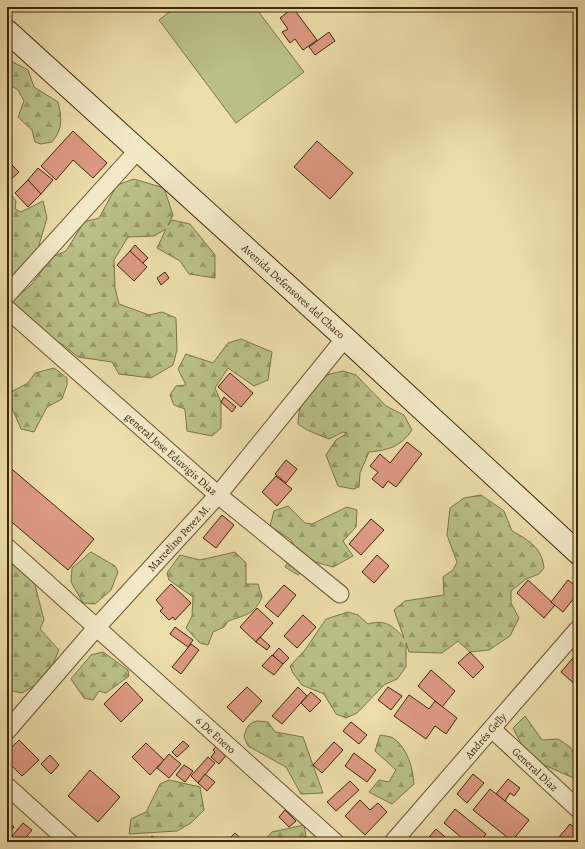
<svg xmlns="http://www.w3.org/2000/svg" width="585" height="849" viewBox="0 0 585 849" font-family="Alegreya,serif">
  <style>
    .forest { fill: url(#forest-firs); stroke: #7c7448 }
    .park { fill: #b9c088; stroke: #7c7448 }
    .building { fill: #de9a84; stroke: #3e2709 }
    .lines { fill: none; stroke-linecap: round; stroke-linejoin: round }
    .street-casing { stroke: #6a5431; stroke-width: 19 }
    .secondary-casing { stroke: #3e2709; stroke-width: 24 }
    .street { stroke: #f3e9c8; stroke-width: 17 }
    .secondary { stroke: #f3e9c8; stroke-width: 22 }
    .labels { text-anchor: middle; stroke-width: 3; stroke-linejoin: round; paint-order: stroke }
    .street-label { font-size: 11px; fill: #3e2709; stroke: #f3e9c8 }
  </style>
  <defs>
    <pattern id="forest-firs" width="22" height="20" patternUnits="userSpaceOnUse"><rect width="22" height="20" fill="#b9c088"/><path d="M5 1l3.5 6h-7zM16 11l3.5 6h-7z" fill="#989c6d"/></pattern>
  </defs>
  <rect width="100%" height="100%" fill="#ecddaa"/>
  <filter id="stains"><feTurbulence type="fractalNoise" baseFrequency=".005" numOctaves="4"/><feColorMatrix values="0 0 0 0 .2 0 0 0 0 .09 0 0 0 0 .02 0 0 0 .5 -.17"/></filter>
  <radialGradient id="worn" r=".72"><stop offset=".6" stop-color="#630" stop-opacity="0"/><stop offset="1" stop-color="#630" stop-opacity=".3"/></radialGradient>
  <!-- forest -->
  <g class="forest">
    <path d="M7 59 28 70 34 87 58 102C62 118 63 129 52 142L41 144 35 142 32 130 18 117 24 101 18 90 7 83Z"/>
    <path d="M134 179 164 188 173 215 168 225 172 220 190 224 215 255V278L189 274 180 261 157 248 166 229 154 236 128 237 114 260 115 288 119 304 149 315 162 312 176 318 177 350 173 365 151 378 119 374 112 362 78 357 62 344 41 341 10 303 32 284 52 257 66 251 84 222 99 218 117 185Z"/>
    <path d="M7 189 16 201 15 209 21 212 43 201 47 218 37 252 7 286Z"/>
    <path d="M241 339 272 352 268 380 254 386 228 368 215 388 221 402V428L212 436 187 431 185 409 174 405 170 395 176 386 186 385 178 369 186 354 213 363 228 343Z"/>
    <path d="M54 368 67 378V385L62 399 47 407 34 432 21 429 8 399 11 392 28 383 35 373Z"/>
    <path d="M343 371 356 375 386 406 404 415 412 430C400 447 389 450 369 452L360 473 359 487 353 489 338 486 326 455 336 440 347 433 343 432 329 439 307 430 298 424C298 409 305 383 321 377 328 374 336 373 343 371Z"/>
    <path d="M481 495 504 511 512 531C529 540 542 548 544 568L539 574 526 579 511 591V603L519 618 510 636 489 650 470 652 458 641 442 653 409 652 406 643V667L397 679 384 685 357 713 346 718 336 714 324 694 302 685 293 673 290 666 305 650 326 619 348 612 358 615 368 624C386 619 393 626 404 638L394 610 405 601 444 595 443 577 453 570 457 562 447 535 450 508 464 498Z"/>
    <path d="M288 506 305 523 312 524 347 507 357 510 356 527 343 541 353 556 333 567 315 562 298 575 285 567 296 548 291 540 270 526 274 511Z"/>
    <path d="M7 551 30 565 44 620 40 629 59 650 47 678 22 693 7 690Z"/>
    <path d="M91 552 115 566 118 572 111 590 95 604 83 603 71 582 72 568Z"/>
    <path d="M235 552 246 563V584H258L262 597C254 615 245 615 228 621L224 627 213 632 208 645 200 643 186 628 192 616 193 597 169 580 167 573 180 555 200 560Z"/>
    <path d="M103 652 128 670 129 676 106 693 99 691 93 700 84 698 71 679 91 655Z"/>
    <path d="M525 716 542 740 558 739 570 747 576 756V779L535 761 525 751 513 728Z"/>
    <path d="M257 721 268 722 275 732 303 737 323 793 301 794 286 767 248 746 244 737C246 728 248 723 257 721Z"/>
    <path d="M380 735C384 736 390 736 393 738 407 747 413 768 414 784L392 804 369 792 379 780 389 782 396 770 375 751Z"/>
    <path d="M169 780 200 787 204 810 191 823 177 831 129 834 131 819 146 812 160 784Z"/>
    <path d="M304 825 307 842H263L272 832Z"/>
  </g>
  <!-- park -->
  <path class="park" d="M176 7H255L304 72 236 123 159 20Z"/>
  <!-- building -->
  <g class="building">
    <path d="M293 8 317 40 303 50 295 39 290 43 282 32 288 29 280 18Z"/>
    <path d="M329 32 335 41 315 55 309 47Z"/>
    <path d="M7 95 12 100 7 105Z"/>
    <path d="M73 131 107 163 93 178 73 160 56 180 41 166Z"/>
    <path d="M317 141 353 173 330 199 294 167Z"/>
    <path d="M10 163 19 172 7 183V166Z"/>
    <path d="M38 168 53 180 41 194 27 181Z"/>
    <path d="M28 180 41 194 28 207 15 193Z"/>
    <path d="M135 245 148 258 142 264 130 251Z"/>
    <path d="M130 251 147 267 134 281 117 265Z"/>
    <path d="M165 272 169 278 161 285 157 278Z"/>
    <path d="M230 373 253 393 241 407 218 387Z"/>
    <path d="M224 397 236 407 232 412 221 402Z"/>
    <path d="M407 442 422 454 396 487 388 481 383 488 372 479 378 472 370 466 380 454 390 463Z"/>
    <path d="M286 460 297 469 286 483 275 474Z"/>
    <path d="M7 465 94 539 68 570 7 518Z"/>
    <path d="M276 476 292 489 277 506 262 492Z"/>
    <path d="M222 515 234 525 216 548 203 538Z"/>
    <path d="M371 519 384 530 361 555 349 544Z"/>
    <path d="M377 555 389 566 374 583 362 572Z"/>
    <path d="M528 580 555 605 544 618 517 593Z"/>
    <path d="M568 580 578 588V593L563 612 551 602Z"/>
    <path d="M171 584 191 603 175 620 173 617 169 620 160 611 163 608 156 600Z"/>
    <path d="M284 585 296 595 278 617 265 606Z"/>
    <path d="M257 608 273 623 256 642 240 627Z"/>
    <path d="M303 615 316 627 297 648 284 636Z"/>
    <path d="M175 627 193 640 188 647 170 634Z"/>
    <path d="M260 637 270 646 267 650 256 642Z"/>
    <path d="M191 644 199 650 181 674 172 667Z"/>
    <path d="M279 648 289 658 282 665 273 655Z"/>
    <path d="M470 652 484 667 473 678 458 663Z"/>
    <path d="M578 652V687L561 672Z"/>
    <path d="M272 655 283 664 274 675 262 666Z"/>
    <path d="M431 670 455 691 442 707 418 686Z"/>
    <path d="M126 682 143 700 121 722 104 704Z"/>
    <path d="M247 687 262 701 243 722 227 707Z"/>
    <path d="M298 687 307 696 282 724 272 716Z"/>
    <path d="M388 687 402 696 391 710 378 700Z"/>
    <path d="M311 692 321 701 310 712 301 703Z"/>
    <path d="M409 695 429 709 435 701 457 718 446 734 435 726 426 739 394 716Z"/>
    <path d="M351 722 367 735 359 744 343 731Z"/>
    <path d="M19 740 39 760 22 776 7 761V752Z"/>
    <path d="M183 741 189 746 177 757 172 752Z"/>
    <path d="M334 742 343 750 322 773 313 765Z"/>
    <path d="M146 743 164 760 150 775 132 757Z"/>
    <path d="M219 743 229 752 219 764 211 757 215 752 213 750Z"/>
    <path d="M354 753 376 770 367 782 345 766Z"/>
    <path d="M169 754 181 764 169 778 157 768Z"/>
    <path d="M50 755 59 765 51 774 41 764Z"/>
    <path d="M208 757 215 763 198 783 191 776Z"/>
    <path d="M184 765 193 771 185 782 176 775Z"/>
    <path d="M90 770 120 797 98 822 68 796Z"/>
    <path d="M205 774 215 782 207 791 198 783Z"/>
    <path d="M473 774 484 783 467 803 457 794Z"/>
    <path d="M508 779 520 788 514 796 510 793 505 801 496 794Z"/>
    <path d="M350 781 359 790 336 811 327 802Z"/>
    <path d="M490 789 529 820 512 841 473 810Z"/>
    <path d="M360 800 370 810 378 803 387 812 365 835 345 816Z"/>
    <path d="M455 809 486 834 480 842H467L444 823Z"/>
    <path d="M285 810 296 821 289 827 279 817Z"/>
    <path d="M7 813 12 817 8 822 14 827 7 835Z"/>
    <path d="M23 823 32 830 22 842H7Z"/>
    <path d="M570 824 578 831V839L575 842H555Z"/>
    <path d="M436 829 451 842H425Z"/>
    <path d="M235 833 245 842H226Z"/>
    <path d="M152 836 159 842H148Z"/>
  </g>
  <g class="lines">
    <!-- street casing -->
    <g class="street-casing">
      <g id="street">
        <path d="M7 295 138 150"/>
        <path id="s1" d="M7 309 218 495 340 594"/>
        <path id="s2" d="M7 547 335 842"/>
        <path id="s3" d="M492 729 578 809"/>
        <path id="s4" d="M7 731 96 628 218 495 345 338"/>
        <path d="M7 786 69 842"/>
        <path id="s5" d="M393 842 578 629"/>
      </g>
    </g>
    <!-- secondary casing -->
    <g class="secondary-casing">
      <g id="secondary">
        <path id="s6" d="M7 31 345 338 578 553"/>
      </g>
    </g>
    <!-- street -->
    <use href="#street" class="street"/>
    <!-- secondary -->
    <use href="#secondary" class="secondary"/>
  </g>
  <g class="labels">
    <!-- street labels -->
    <g class="street-label">
      <text dy="4" stroke="none"><textPath href="#s6" startOffset="387">Avenida Defensores del Chaco</textPath></text>
      <text dy="4" stroke="none"><textPath href="#s1" startOffset="219">general Jose Eduvigis Diaz</textPath></text>
      <text dy="4" stroke="none"><textPath href="#s4" startOffset="259">Marcelino Perez M.</textPath></text>
      <text dy="4" stroke="none"><textPath href="#s2" startOffset="281">6 De Enero</textPath></text>
      <text dy="4" stroke="none"><textPath href="#s5" startOffset="141">Andrés Gelly</textPath></text>
      <text dy="4" stroke="none"><textPath href="#s3" startOffset="59">General Diaz</textPath></text>
    </g>
  </g>
  <!-- margin -->
  <rect width="585" height="849" fill="none" stroke="#ecddaa" stroke-width="24"/>
  <rect x="8" y="8" width="569" height="833" fill="none" stroke="#3e2709" stroke-width="2"/>
  <rect x="12" y="12" width="561" height="825" fill="none" stroke="#3e2709"/>
  <rect width="100%" height="100%" filter="url(#stains)"/>
  <rect width="100%" height="100%" fill="url(#worn)"/>
</svg>
